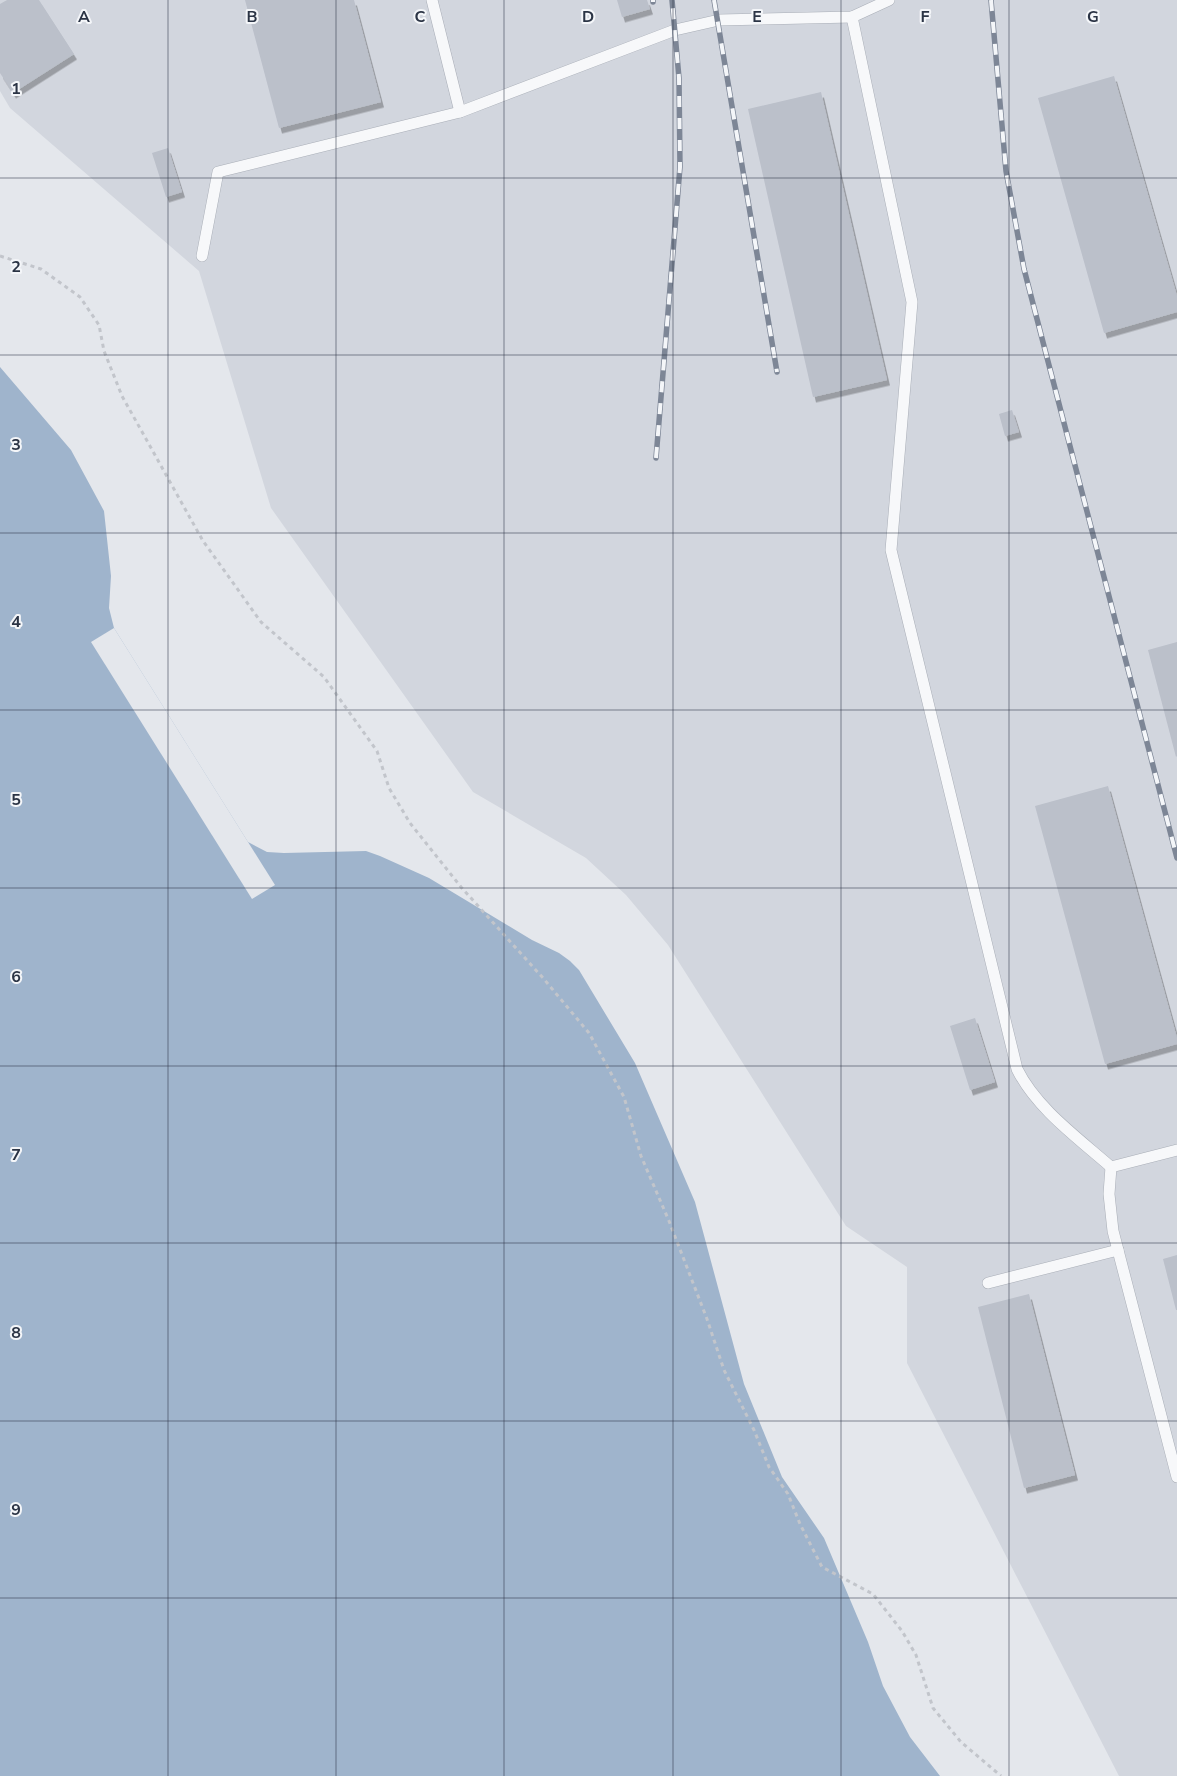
<svg xmlns="http://www.w3.org/2000/svg" width="1177" height="1776" viewBox="0 0 1177 1776" font-family="'Nunito Sans',sans-serif">
  <style>
    .built { fill: #d2d6de }
    .water { fill: #9fb4cc }
    .pier { fill: #e4e7ec }
    .building { fill: #bbc0ca; filter: url(#shadow) }
    .lines { fill: none; stroke-linecap: round; stroke-linejoin: round }
    .lane-casing { stroke: #a9aeb7; stroke-width: 12 }
    .path { stroke: #c2c5cb; stroke-width: 3; stroke-dasharray: 4 4; stroke-linecap: butt }
    .lane { stroke: #f7f8fa; stroke-width: 11 }
    .rail-casing { stroke: #7d8696; stroke-width: 5.5 }
    .rail { stroke: #f4f6f9; stroke-width: 4; stroke-dasharray: 11; stroke-linecap: butt }
    .grid { fill: none; stroke: #2b3445; stroke-width: 1; stroke-opacity: 0.55 }
    .grid-label { font-size: 16px; text-anchor: middle; font-weight: bold; fill: #2b3445; stroke: #f4f6f9; stroke-width: 4; stroke-linejoin: round; paint-order: stroke }
  </style>
  <defs>
    <filter id="shadow"><feDropShadow dx="3" dy="5.5" stdDeviation="0" flood-color="#0004"/></filter>
  </defs>
  <rect width="100%" height="100%" fill="#e4e7ec"/>
  <!-- built -->
  <path class="built" d="M0 0H1177V1776H1119L907 1363V1267L846 1226 668 945 626 895 586 858 473 792 271 508 199 271 10 108 0 91Z"/>
  <!-- water -->
  <path class="water" d="M0 367 71 450 104 511 111 576 109 608 114 628 248 842 267 852 284 853 366 851 380 856 429 878 532 940 559 953 570 961 579 970 635 1063 695 1202 744 1384 782 1477 824 1538 868 1642 883 1686 910 1737 940 1776H0Z"/>
  <!-- pier -->
  <path class="pier" d="M114 628 275 885 252 899 91 642Z"/>
  <!-- building -->
  <g class="building">
    <path d="M7 0H39L74 54 13 93 0 73V4Z"/>
    <path d="M245 0H354L381 102 279 128Z"/>
    <path d="M617 0H647L650 9 622 17Z"/>
    <path d="M1114 76 1177 296V312L1104 333 1038 98Z"/>
    <path d="M821 92 887 380 813 397 748 109Z"/>
    <path d="M168 148 182 192 166 197 152 153Z"/>
    <path d="M1012 410 1019 432 1005 436 999 414Z"/>
    <path d="M1177 642V756L1176 757 1148 650Z"/>
    <path d="M1108 786 1177 1038V1044L1105 1064 1035 806Z"/>
    <path d="M975 1018 995 1082 970 1090 950 1026Z"/>
    <path d="M1177 1255V1310H1176L1163 1259Z"/>
    <path d="M1029 1294 1075 1475 1024 1488 978 1307Z"/>
  </g>
  <g class="lines">
    <!-- lane casing -->
    <g class="lane-casing">
      <g id="lane">
        <path d="M432 0 460 112"/>
        <path d="M852 17 912 302 891 550 1017 1069C1036 1108 1078 1138 1111 1167"/>
        <path d="M202 256 218 172 460 112 675 30 719 20 852 17 889 0"/>
        <path d="M1111 1167 1109 1194 1113 1231 1177 1477"/>
        <path d="M1111 1167 1177 1150"/>
        <path d="M988 1283 1118 1250"/>
      </g>
    </g>
    <!-- path -->
    <path class="path" d="M0 256 41 269 80 297 99 325 104 351 122 396 203 541 261 622 324 677 377 751 389 788 410 823 461 887 543 978 589 1033 624 1097 641 1156 669 1221 707 1319 724 1370 754 1430 769 1467 788 1494 800 1524 822 1567 873 1594 902 1631 916 1655 933 1708 961 1742 1001 1776"/>
    <!-- lane -->
    <use href="#lane" class="lane"/>
    <!-- rail casing -->
    <g class="rail-casing">
      <g id="rail">
        <path d="M653 0V2"/>
        <path d="M714 0 777 372"/>
        <path d="M991 0 1006 171 1024 269 1177 858"/>
        <path d="M656 458 680 167 679 78 672 0"/>
      </g>
    </g>
    <!-- rail -->
    <use href="#rail" class="rail"/>
  </g>
  <!-- grid -->
  <path class="grid" d="M168 0V1776M336 0V1776M504 0V1776M673 0V1776M841 0V1776M1009 0V1776M0 178H1177M0 355H1177M0 533H1177M0 710H1177M0 888H1177M0 1066H1177M0 1243H1177M0 1421H1177M0 1598H1177"/>
  <g class="grid-label">
    <text x="84" y="22">A</text>
    <text x="252" y="22">B</text>
    <text x="420" y="22">C</text>
    <text x="588" y="22">D</text>
    <text x="757" y="22">E</text>
    <text x="925" y="22">F</text>
    <text x="1093" y="22">G</text>
    <text x="16" y="94">1</text>
    <text x="16" y="272">2</text>
    <text x="16" y="450">3</text>
    <text x="16" y="627">4</text>
    <text x="16" y="805">5</text>
    <text x="16" y="982">6</text>
    <text x="16" y="1160">7</text>
    <text x="16" y="1338">8</text>
    <text x="16" y="1515">9</text>
  </g>
</svg>
